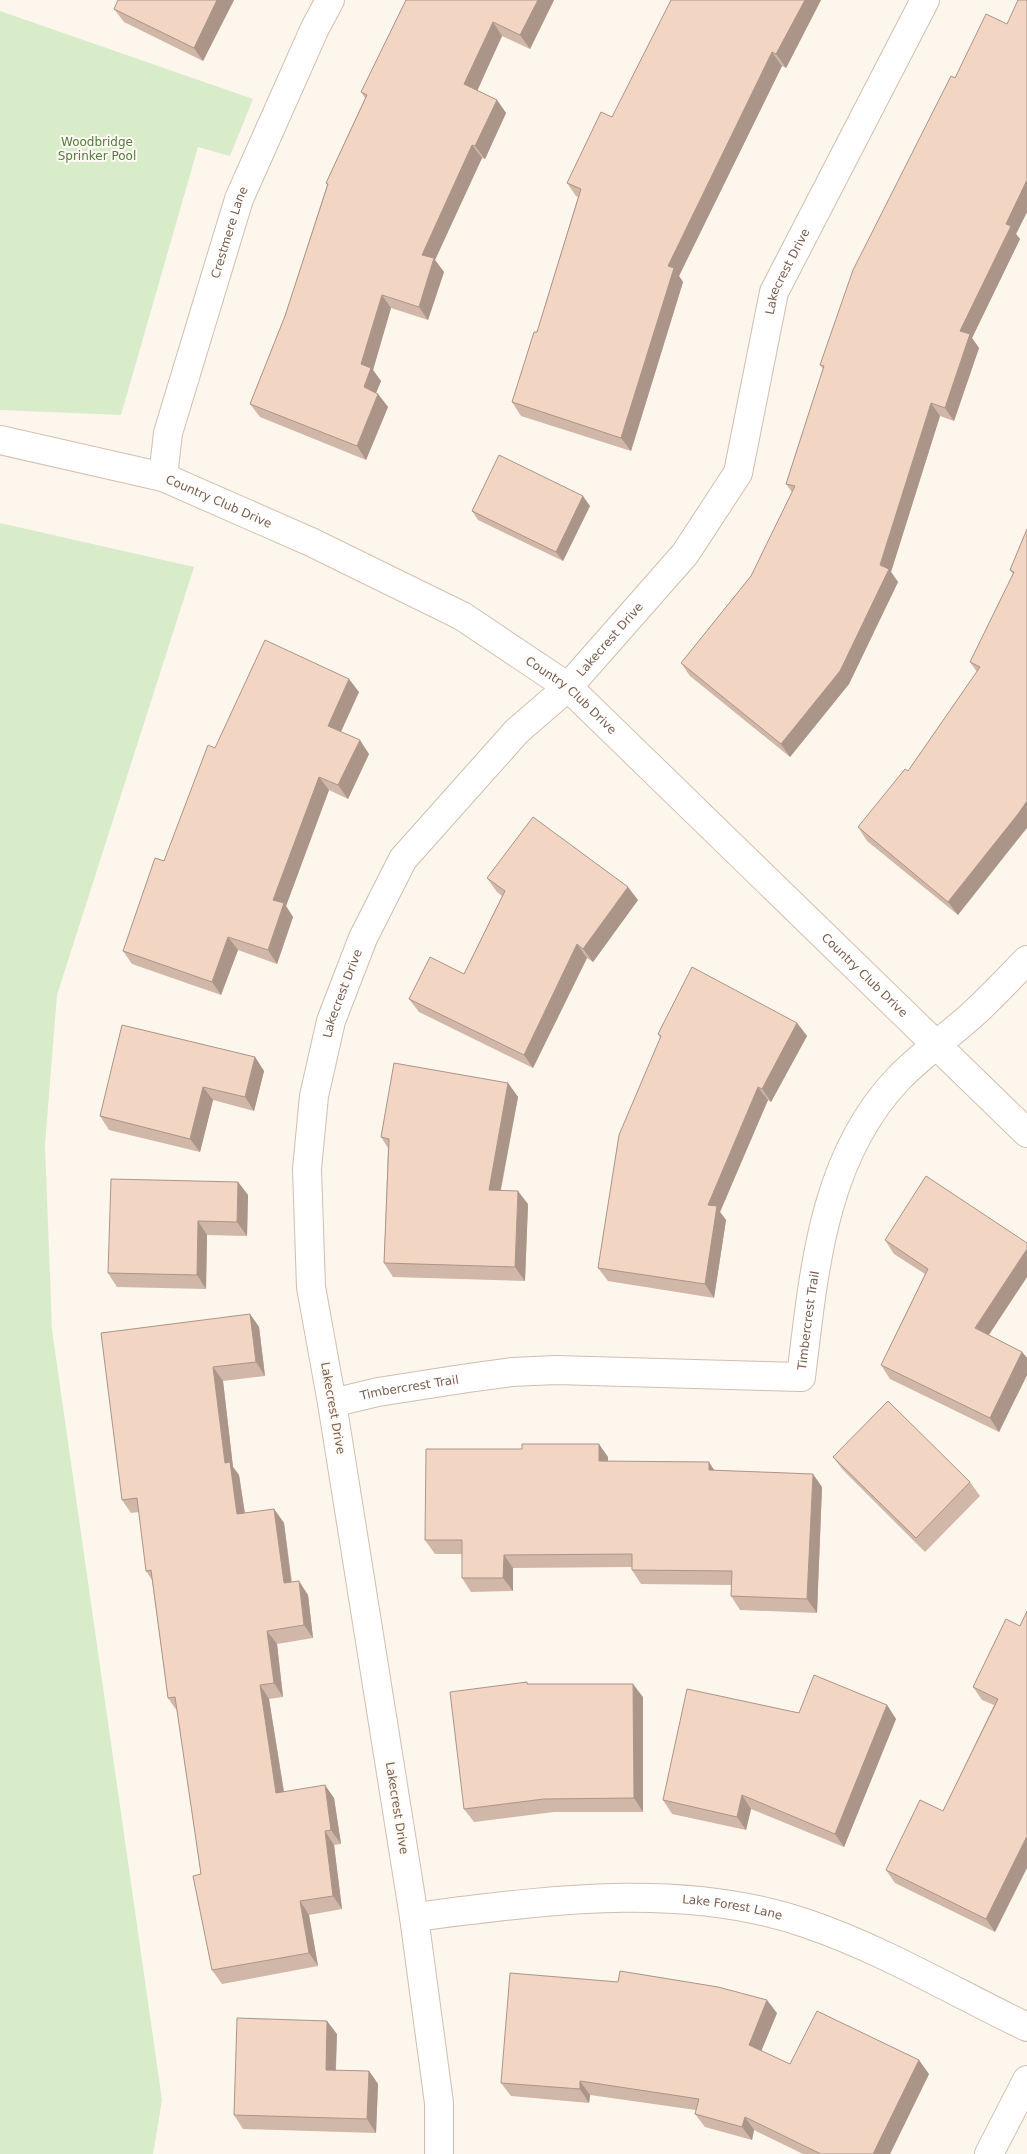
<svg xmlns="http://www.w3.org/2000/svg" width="1027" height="2154" viewBox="0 0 1027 2154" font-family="'DejaVu Sans',sans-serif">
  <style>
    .green { fill: #d8ecc9 }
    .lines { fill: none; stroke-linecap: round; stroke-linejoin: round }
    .street-casing { stroke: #d1beb0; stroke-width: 30 }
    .secondary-casing { stroke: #d6c0b0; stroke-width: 30 }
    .street { stroke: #fff; stroke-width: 28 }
    .secondary { stroke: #fff; stroke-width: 28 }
    .wall { fill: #d1b7a8 }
    .shaded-wall { fill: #aa9588 }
    .building { fill: #f3d5c3; stroke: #aa9588 }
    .labels { text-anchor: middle; stroke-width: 4; stroke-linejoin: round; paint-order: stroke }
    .park-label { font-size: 12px; fill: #537a41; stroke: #fffaf3 }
    .street-label { font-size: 12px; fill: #7a5c4d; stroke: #fffaf3 }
  </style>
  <rect width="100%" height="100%" fill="#fdf6ec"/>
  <!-- green -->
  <g class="green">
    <path d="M0 11 253 99 230 156 198 147 121 415 0 410Z"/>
    <path d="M0 523 194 567 57 995 45 1145 52 1330 162 2100 153 2154H0Z"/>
  </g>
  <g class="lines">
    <!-- street casing -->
    <g class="street-casing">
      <g id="street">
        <path id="s1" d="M163 477 168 433 239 199 315 28 330 0"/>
        <path id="s2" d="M332 1403 378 1392 468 1378 512 1372 556 1370 801 1377C814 1273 822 1159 898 1079 921 1055 949 1036 973 1014 992 997 1009 978 1027 960"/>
        <path id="s3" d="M414 1917C544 1901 681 1880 808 1924 884 1950 954 1992 1027 2027"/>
        <path id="s4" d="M439 2154V2103L414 1917 332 1403 311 1287 307 1169 314 1096 331 1021 363 938 403 859 517 731 568 687 685 554 738 473 774 292 925 0"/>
        <path d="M989 2154 1027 2080"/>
      </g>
    </g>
    <!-- secondary casing -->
    <g class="secondary-casing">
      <g id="secondary">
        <path id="s5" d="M0 440 163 477 311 542 462 616 568 687 1027 1133"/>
      </g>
    </g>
    <!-- street -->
    <use href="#street" class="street"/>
    <!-- secondary -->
    <use href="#secondary" class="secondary"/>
  </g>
  <!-- wall -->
  <g class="wall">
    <path d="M118 0H234L203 61 124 22 114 9Z"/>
    <path d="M406 0H554L530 49 502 36 477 90 497 100 506 113 485 159 482 158 435 260 444 272 428 320 391 308 373 370 381 381 376 393 378 394 388 407 366 460 260 417 250 404 285 316 327 185 326 183 365 98 361 92Z"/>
    <path d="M821 0 786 68 782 66 679 276 683 282 631 451 521 416 512 402 537 332 578 197 576 196 567 183 612 117Z"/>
    <path d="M1027 0V212L1016 234 1020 239 972 338 979 348 954 421 940 416 891 572 898 582 849 684 790 757 690 676 681 663 751 576 792 492 786 484 823 369 820 365 955 78 1007 24Z"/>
    <path d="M590 506 563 561 478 520 472 511Z"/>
    <path d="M1027 529 958 915 867 841 858 827 908 771 977 672 970 662 1013 574 1010 570Z"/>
    <path d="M359 692 341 732 369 754 348 799 329 790 286 906 293 917 277 964 238 950 221 995 132 964 123 951 215 748Z"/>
    <path d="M487 878 638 900 593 962 587 958 533 1068 419 1012 409 999 464 974 502 896 497 892Z"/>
    <path d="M797 1023 807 1036 771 1102 768 1100 720 1212 726 1220 714 1298 608 1281 598 1268 660 1037 658 1034Z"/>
    <path d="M255 1057 264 1071 254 1111 213 1100 200 1152 109 1130 100 1116Z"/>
    <path d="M508 1083 518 1097 501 1190 528 1204 525 1281 393 1277 384 1263 388 1148 381 1137Z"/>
    <path d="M238 1182 248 1195 247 1236 207 1235 206 1289 117 1287 108 1273Z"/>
    <path d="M885 1240 1027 1277 989 1335 1022 1352 1027 1358V1375L999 1432 890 1379 881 1365 925 1274 894 1254Z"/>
    <path d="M250 1314 259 1327 265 1376 223 1381 233 1467 239 1475 245 1513 274 1509 284 1523 292 1582 308 1595 313 1638 277 1644 283 1697 269 1699 284 1791 334 1798 341 1844 334 1845 342 1909 309 1915 318 1966 222 1984 212 1970 201 1874 177 1711 168 1698 152 1580 146 1571 139 1512 131 1513 122 1500Z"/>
    <path d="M608 1457V1461L714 1470 822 1487 817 1613 740 1610 731 1596V1585L641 1584 632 1570V1567L513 1568V1591L471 1592 462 1578V1554H435L425 1540Z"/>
    <path d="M833 1457 970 1482 980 1496 925 1552 843 1470Z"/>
    <path d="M1006 1619 995 1932 895 1883 886 1870 943 1811 994 1705 982 1700 973 1687Z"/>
    <path d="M528 1684 643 1697V1812H554L474 1822 464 1809Z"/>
    <path d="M887 1705 896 1719 844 1847 751 1809 746 1830 672 1814 663 1800Z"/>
    <path d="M777 2013 761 2051 790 2064 929 2074 890 2154H803L754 2130 752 2140 705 2127 695 2114 696 2110 590 2095 589 2103 511 2096 501 2083Z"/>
    <path d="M337 2034 336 2070 369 2071 378 2084 376 2133 243 2129 234 2115Z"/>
  </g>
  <!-- shaded-wall -->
  <g class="shaded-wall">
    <path d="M217 0H234L203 61 194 48Z"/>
    <path d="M538 0H554L530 49 520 35Z"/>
    <path d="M805 0H821L786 68 776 54Z"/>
    <path d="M493 22 502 36 474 98 464 84Z"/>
    <path d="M772 52 782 66 679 276 683 282 631 451 621 438 668 266Z"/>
    <path d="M497 100 506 113 485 159 475 146Z"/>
    <path d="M472 145 482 158 435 260 444 272 428 320 419 307 422 255Z"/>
    <path d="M1027 180V212L1016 234 1020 239 972 338 979 348 954 421 945 408 960 331 1006 224Z"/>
    <path d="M382 295 391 308 373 370 381 381 373 400 364 387 361 364Z"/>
    <path d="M378 394 388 407 366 460 357 446Z"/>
    <path d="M931 403 940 416 891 572 898 582 849 684 790 757 781 744 880 565Z"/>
    <path d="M583 496 590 506 563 561 556 552Z"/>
    <path d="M349 679 359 692 337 740 328 726Z"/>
    <path d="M360 740 369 754 348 799 338 785Z"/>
    <path d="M319 777 329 790 286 906 293 917 277 964 268 950 273 900Z"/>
    <path d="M1027 801V828L958 915 948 902Z"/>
    <path d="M628 887 638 900 593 962 583 949Z"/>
    <path d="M228 937 238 950 221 995 212 982Z"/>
    <path d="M577 944 587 958 533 1068 524 1055Z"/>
    <path d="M797 1023 807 1036 771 1102 762 1089Z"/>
    <path d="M255 1057 264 1071 254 1111 245 1097Z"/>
    <path d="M508 1083 518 1097 498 1203 489 1190Z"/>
    <path d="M203 1087 213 1100 200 1152 190 1139Z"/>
    <path d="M758 1087 768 1100 720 1212 726 1220 714 1298 705 1284 708 1205Z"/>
    <path d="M238 1182 248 1195 247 1236 237 1222Z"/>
    <path d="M518 1191 528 1204 525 1281 515 1267Z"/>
    <path d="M198 1221 207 1235 206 1289 197 1275Z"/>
    <path d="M1027 1249V1277L984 1342 975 1328Z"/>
    <path d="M250 1314 259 1327 265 1376 256 1362Z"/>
    <path d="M1022 1352 1027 1358V1375L999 1432 990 1418Z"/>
    <path d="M213 1367 223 1381 233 1467 239 1475 247 1528 237 1514 225 1463Z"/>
    <path d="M599 1444 608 1457V1475L599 1461Z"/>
    <path d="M709 1462 718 1476 709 1470Z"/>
    <path d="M813 1474 822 1487 817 1613 807 1599Z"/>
    <path d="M274 1509 284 1523 293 1597 284 1583Z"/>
    <path d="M504 1555 513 1568V1591L503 1578Z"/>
    <path d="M299 1581 308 1595 313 1638 304 1625Z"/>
    <path d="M267 1631 277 1644 283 1697 274 1683Z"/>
    <path d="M633 1684 643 1697V1812L634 1798Z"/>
    <path d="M260 1685 269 1699 286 1806 276 1793Z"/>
    <path d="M887 1705 896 1719 844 1847 835 1834Z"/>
    <path d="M325 1785 334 1798 341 1844 331 1830Z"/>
    <path d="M742 1795 751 1809 746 1830 737 1817Z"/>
    <path d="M325 1831 334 1845 342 1909 333 1896Z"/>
    <path d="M1027 1836V1868L995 1932 986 1919Z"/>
    <path d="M300 1901 309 1915 318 1966 309 1953Z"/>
    <path d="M767 2000 777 2013 758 2059 749 2045Z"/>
    <path d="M327 2021 337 2034 335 2083 326 2070Z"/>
    <path d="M919 2060 929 2074 890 2154H873Z"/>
    <path d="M369 2071 378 2084 376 2133 367 2119Z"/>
    <path d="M580 2081 590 2095 589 2103 580 2089Z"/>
    <path d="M745 2117 754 2130 752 2140 742 2127Z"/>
  </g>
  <!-- building -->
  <g class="building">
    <path d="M118 0H217L194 48 114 9Z"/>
    <path d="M406 0H538L520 35 493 22 464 84 497 100 475 146 472 145 422 255 434 258 419 307 382 295 361 364 371 368 364 387 378 394 357 446 250 404 285 316 328 184 326 183 367 95 361 92Z"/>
    <path d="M671 0H805L776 54 772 52 668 266 674 268 621 438 512 402 534 332H537L581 189 567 183 601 112 612 117Z"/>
    <path d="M1018 0H1027V180L1006 224 1011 226 960 331 970 334 945 408 931 403 880 565 889 569 840 671 781 744 681 663 751 576 795 486 786 484 824 366 820 365 853 270 951 76 955 78 986 14 1007 24Z"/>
    <path d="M499 455 583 496 556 552 472 511Z"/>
    <path d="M1027 529V801L1018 814 948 902 858 827 905 769 908 771 980 667 970 662 1014 572 1010 570Z"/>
    <path d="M265 640 349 679 328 726 360 740 338 785 319 777 273 900 284 903 268 950 228 937 212 982 123 951 155 858 164 861 208 745 215 748Z"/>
    <path d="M533 817 628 887 583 949 577 944 524 1055 409 999 430 957 464 974 505 891 487 878Z"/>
    <path d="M692 967 797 1023 762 1089 758 1087 708 1205 717 1206 705 1284 598 1268 619 1135 661 1036 658 1034Z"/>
    <path d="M122 1025 255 1057 245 1097 203 1087 190 1139 100 1116Z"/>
    <path d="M394 1063 508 1083 489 1190 518 1191 515 1267 384 1263 389 1139 381 1137Z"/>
    <path d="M926 1176 1027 1243V1249L975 1328 1022 1352 990 1418 881 1365 928 1269 885 1240Z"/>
    <path d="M111 1179 238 1182 237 1222 198 1221 197 1275 108 1273Z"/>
    <path d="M250 1314 256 1362 213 1367 225 1463 230 1462 237 1514 274 1509 284 1583 299 1581 304 1625 267 1631 274 1683 260 1685 276 1793 325 1785 331 1830 325 1831 333 1896 300 1901 309 1953 212 1970 193 1876 201 1874 175 1697 168 1698 151 1570 146 1571 137 1498 122 1500 101 1333Z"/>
    <path d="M888 1401 970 1482 916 1538 833 1457Z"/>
    <path d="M522 1444H599V1461L709 1462V1470L813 1474 807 1599 731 1596 732 1571 632 1570V1554L504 1555 503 1578H462V1540H425L426 1449H522Z"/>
    <path d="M1027 1611V1836L986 1919 886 1870 920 1800 943 1811 998 1699 973 1687 1006 1619 1020 1626Z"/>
    <path d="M814 1675 887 1705 835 1834 742 1795 737 1817 663 1800 687 1689 799 1713Z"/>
    <path d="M527 1682V1684H633L634 1798 544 1799 464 1809 450 1692Z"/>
    <path d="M620 1971 718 1987 767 2000 749 2045 790 2064 817 2011 919 2060 873 2154H821L745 2117 742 2127 695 2114 699 2099 580 2081V2089L501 2083 510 1973 618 1982Z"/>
    <path d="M237 2018 327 2021 326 2070 369 2071 367 2119 234 2115Z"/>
  </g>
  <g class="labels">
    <!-- park labels -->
    <g class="park-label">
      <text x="97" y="146">Woodbridge<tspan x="97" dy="14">Sprinker Pool</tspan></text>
    </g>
    <!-- street labels -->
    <g class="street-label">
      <text dy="4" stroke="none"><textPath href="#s1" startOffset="254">Crestmere Lane</textPath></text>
      <text dy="4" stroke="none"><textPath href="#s4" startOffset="2044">Lakecrest Drive</textPath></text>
      <text dy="4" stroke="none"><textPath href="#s5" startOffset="228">Country Club Drive</textPath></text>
      <text dy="4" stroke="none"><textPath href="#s4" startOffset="1625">Lakecrest Drive</textPath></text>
      <text dy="4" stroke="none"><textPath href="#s5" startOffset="632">Country Club Drive</textPath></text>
      <text dy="4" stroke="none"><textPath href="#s5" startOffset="1038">Country Club Drive</textPath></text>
      <text dy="4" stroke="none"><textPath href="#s4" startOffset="1175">Lakecrest Drive</textPath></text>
      <text dy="4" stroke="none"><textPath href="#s2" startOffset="529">Timbercrest Trail</textPath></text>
      <text dy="4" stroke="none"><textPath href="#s2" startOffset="79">Timbercrest Trail</textPath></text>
      <text transform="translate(333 1408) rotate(80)" y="4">Lakecrest Drive</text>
      <text transform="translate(397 1808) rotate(81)" y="4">Lakecrest Drive</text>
      <text dy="4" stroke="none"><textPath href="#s3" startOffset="320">Lake Forest Lane</textPath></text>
    </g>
  </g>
</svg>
